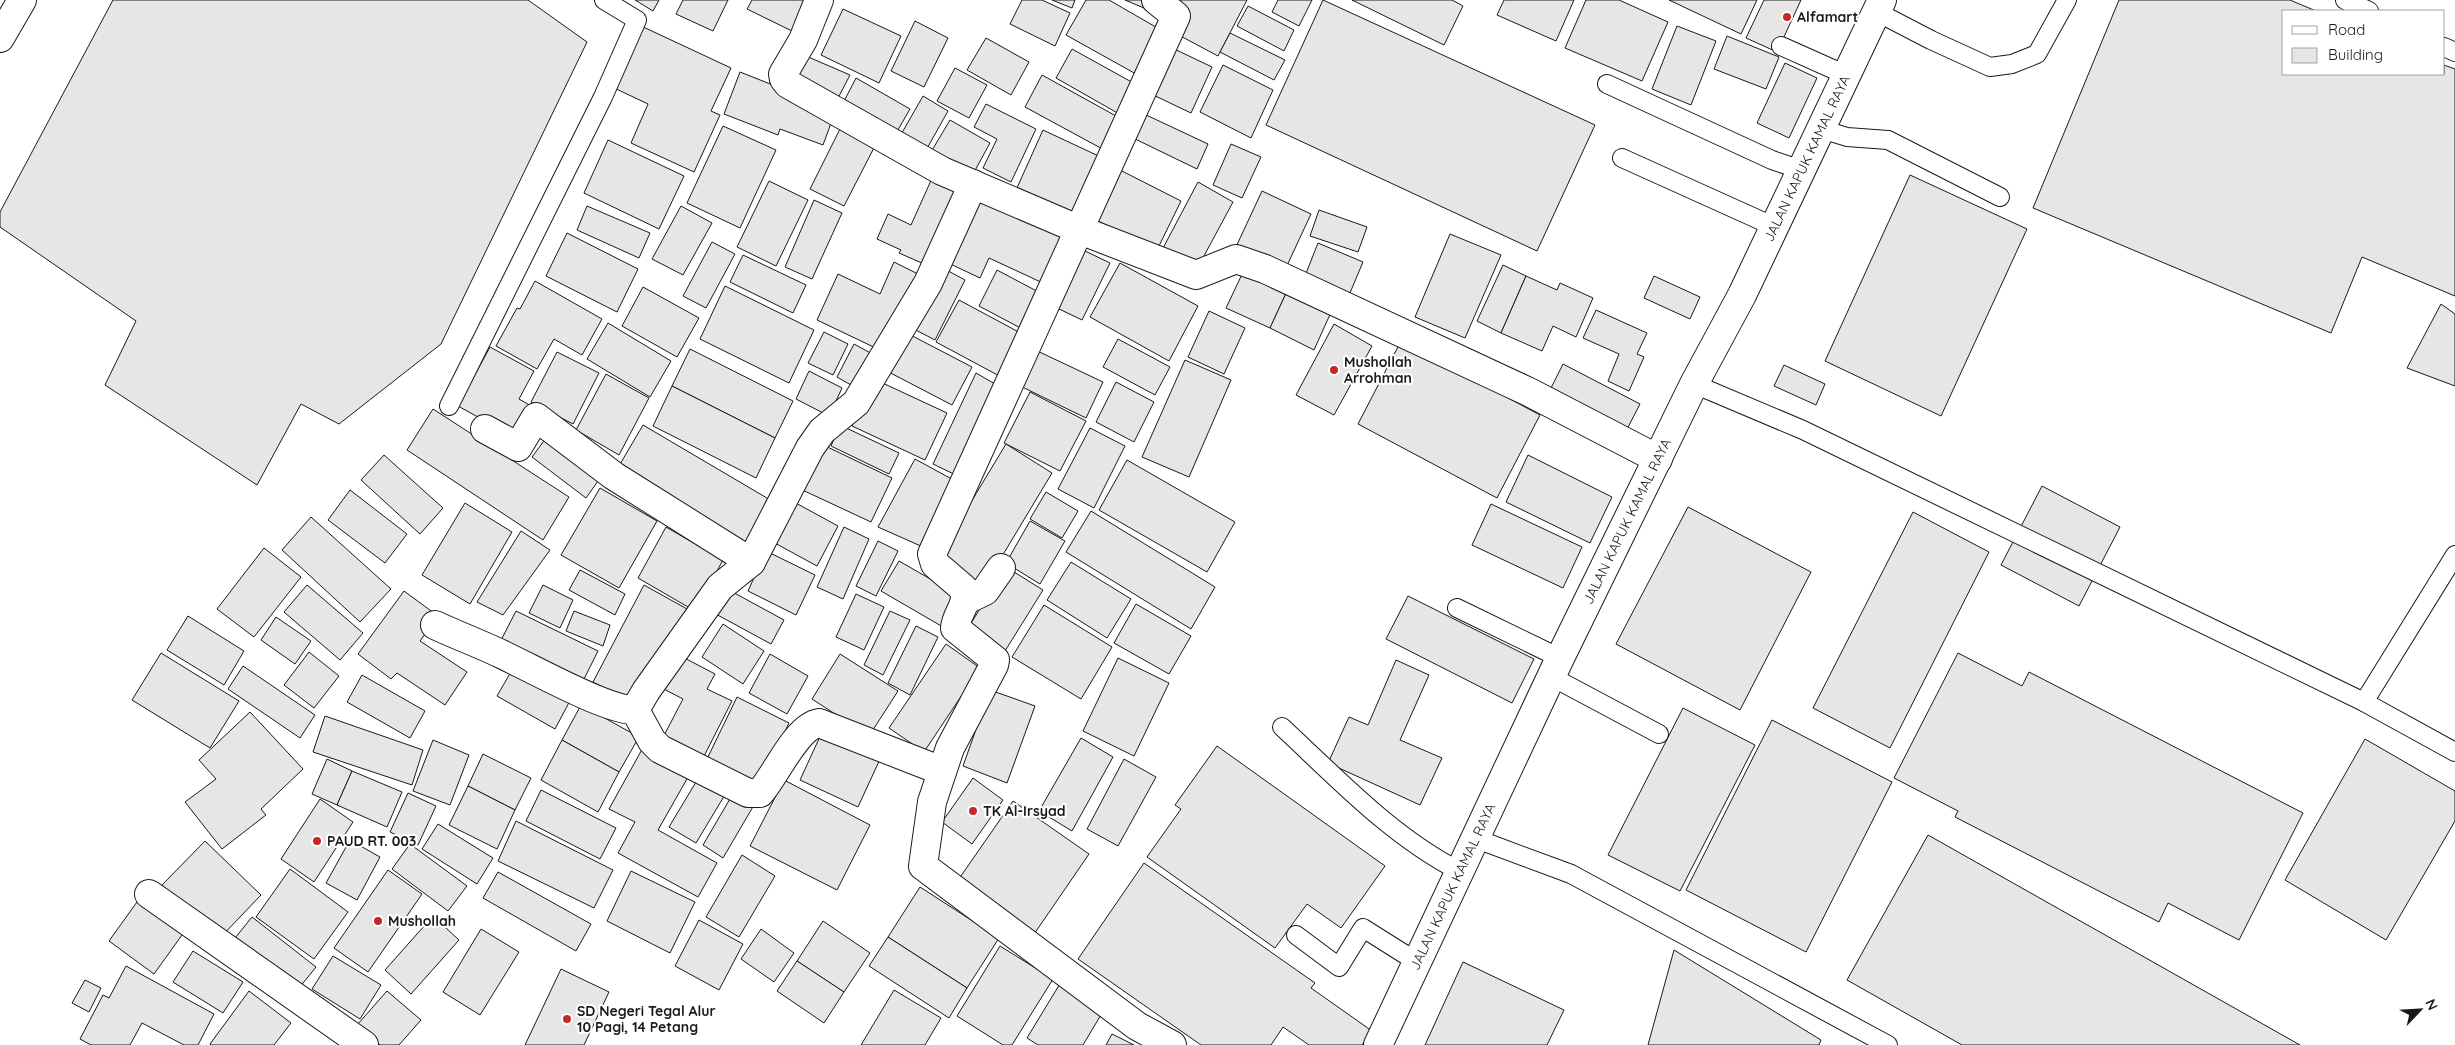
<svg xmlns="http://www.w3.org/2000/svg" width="2455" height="1045" viewBox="0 0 2455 1045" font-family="Quicksand,sans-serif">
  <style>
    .building { fill: #e6e6e6; stroke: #1a1a1a }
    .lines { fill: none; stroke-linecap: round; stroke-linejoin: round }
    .service-casing { stroke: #1a1a1a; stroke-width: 20 }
    .minor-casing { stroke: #1a1a1a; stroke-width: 30 }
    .secondary-casing { stroke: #1a1a1a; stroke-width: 30 }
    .service { stroke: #fff; stroke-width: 18 }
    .minor { stroke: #fff; stroke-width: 28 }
    .secondary { stroke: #fff; stroke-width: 28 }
    .poi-dot { fill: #c62828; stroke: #fff; stroke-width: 2 }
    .labels { text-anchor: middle; stroke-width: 4; stroke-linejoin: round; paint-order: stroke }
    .poi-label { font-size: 14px; font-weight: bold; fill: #1a1a1a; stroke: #fff; text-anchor: start }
    .street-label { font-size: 14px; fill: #1a1a1a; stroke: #fff }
  </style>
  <rect width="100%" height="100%" fill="#fff"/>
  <!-- building -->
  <g class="building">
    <path d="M113 0H528L587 42 441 344 339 424 301 404 257 485 105 385 136 321 0 227V212Z"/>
    <path d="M635 0H659L653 11Z"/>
    <path d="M683 0H728L713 31 676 14Z"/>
    <path d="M752 0H815L798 34 747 9Z"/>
    <path d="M1022 0H1042L1070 13 1055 46 1010 24Z"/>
    <path d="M1052 0H1075L1072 8Z"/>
    <path d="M1086 0H1109L1161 30 1136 74 1066 35Z"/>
    <path d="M1125 0H1147L1144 8Z"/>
    <path d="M1162 0H1247L1218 56 1173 32Z"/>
    <path d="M1278 0H1312L1299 26 1272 12Z"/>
    <path d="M1323 0 1595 125 1537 251 1266 125Z"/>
    <path d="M1352 0H1452L1463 6 1444 45Z"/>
    <path d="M1504 0H1574L1556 41 1497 15Z"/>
    <path d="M1586 0H1619L1668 22 1642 81 1565 48Z"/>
    <path d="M1669 0H1757L1741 34Z"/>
    <path d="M1764 0H1801L1777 52 1746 38Z"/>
    <path d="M2119 0H2290L2316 11H2284V74H2444V65L2455 69V296L2362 257 2331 333 2033 208Z"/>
    <path d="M1248 6 1294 30 1284 51 1237 26Z"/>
    <path d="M843 9 901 36 879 83 821 55Z"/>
    <path d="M915 21 948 38 924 87 891 71Z"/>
    <path d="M639 25 731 68 711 111 720 115 694 172 631 143 648 104 610 86Z"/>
    <path d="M1677 26 1716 41 1691 105 1652 89Z"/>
    <path d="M1230 33 1285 60 1274 80 1220 52Z"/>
    <path d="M1727 36 1779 57 1766 89 1714 69Z"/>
    <path d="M986 38 1029 62 1011 95 967 70Z"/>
    <path d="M1168 46 1212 67 1191 113 1147 92Z"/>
    <path d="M1072 49 1137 85 1121 115 1056 78Z"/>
    <path d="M806 56 850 75 837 100 791 76Z"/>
    <path d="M1785 63 1817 78 1789 138 1757 123Z"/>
    <path d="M1223 65 1273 90 1251 138 1200 112Z"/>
    <path d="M955 68 987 85 969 118 937 101Z"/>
    <path d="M740 72 793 93 834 115 823 145 780 129 778 135 724 114Z"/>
    <path d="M1042 75 1125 121 1108 152 1025 107Z"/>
    <path d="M856 78 910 109 895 135 842 105Z"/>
    <path d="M923 96 948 111 925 152 899 138Z"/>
    <path d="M986 104 1036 129 1011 182 983 168 997 139 974 127Z"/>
    <path d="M1142 113 1208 144 1197 169 1131 137Z"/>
    <path d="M950 120 990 143 972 176 931 152Z"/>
    <path d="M843 123 878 140 844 206 810 189Z"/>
    <path d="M723 126 776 150 740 228 687 203Z"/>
    <path d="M1043 130 1105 159 1078 219 1016 190Z"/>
    <path d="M608 140 684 176 659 229 584 193Z"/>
    <path d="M1231 144 1261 157 1242 198 1213 185Z"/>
    <path d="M1118 169 1181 201 1157 250 1094 219Z"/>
    <path d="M1910 175 2027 229 1941 416 1825 361Z"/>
    <path d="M933 176 965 190 931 267 899 253 901 250 877 239 888 214 911 225Z"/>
    <path d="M769 181 808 200 776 266 737 247Z"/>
    <path d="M1198 182 1233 202 1197 269 1162 250Z"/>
    <path d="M1262 191 1311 214 1284 272 1235 249Z"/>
    <path d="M973 193 1070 238 1045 284 989 258 980 278 944 261Z"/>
    <path d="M814 200 842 213 812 279 785 267Z"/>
    <path d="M587 206 650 233 639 258 577 230Z"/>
    <path d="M681 206 712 223 683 275 652 259Z"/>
    <path d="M1319 210 1367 227 1358 252 1310 236Z"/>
    <path d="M567 233 638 269 617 312 546 276Z"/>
    <path d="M1450 234 1501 255 1465 338 1415 317Z"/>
    <path d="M712 242 735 254 706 308 683 296Z"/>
    <path d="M1318 243 1363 262 1347 300 1303 281Z"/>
    <path d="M1083 250 1110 263 1082 320 1055 307Z"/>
    <path d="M743 255 806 285 793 313 730 282Z"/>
    <path d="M894 262 922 276 882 351 817 320 838 274 880 294Z"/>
    <path d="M1120 263 1198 306 1169 361 1090 317Z"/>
    <path d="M1503 265 1526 276 1501 333 1477 321Z"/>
    <path d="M939 266 965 280 935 340 908 326Z"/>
    <path d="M1245 268 1288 289 1270 328 1226 308Z"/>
    <path d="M997 270 1046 296 1028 332 979 306Z"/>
    <path d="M1526 276 1557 290 1560 283 1593 298 1576 337 1553 326 1542 351 1501 333Z"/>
    <path d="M1654 276 1700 297 1690 319 1644 298Z"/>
    <path d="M535 281 602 319 582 355 554 339 537 369 496 346 517 308 520 309Z"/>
    <path d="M725 286 814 330 789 383 700 339Z"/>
    <path d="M643 287 699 318 677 357 622 326Z"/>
    <path d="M1288 289 1332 310 1314 350 1270 328Z"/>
    <path d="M959 300 1028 337 1005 379 936 342Z"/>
    <path d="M2441 304 2455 314V386L2407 368Z"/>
    <path d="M1596 310 1647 333 1637 354 1644 357 1629 391 1608 381 1619 354 1583 338Z"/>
    <path d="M1209 311 1245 328 1224 374 1188 357Z"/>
    <path d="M608 323 671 361 650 397 587 359Z"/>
    <path d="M1334 324 1372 346 1334 415 1296 395Z"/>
    <path d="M901 330 972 367 952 405 881 368Z"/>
    <path d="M824 332 848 344 833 375 808 363Z"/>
    <path d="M1118 339 1170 367 1155 395 1103 367Z"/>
    <path d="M1401 341 1540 415 1497 498 1358 424Z"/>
    <path d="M854 344 876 356 858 389 837 377Z"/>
    <path d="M490 347 534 371 519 399 533 407 516 438 458 406Z"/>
    <path d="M1031 348 1103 382 1086 418 1014 383Z"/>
    <path d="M690 349 793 401 775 438 672 386Z"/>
    <path d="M557 352 599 373 573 424 531 402Z"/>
    <path d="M1185 360 1231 380 1189 477 1142 457Z"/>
    <path d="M1563 364 1640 404 1624 435 1547 396Z"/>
    <path d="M1784 365 1825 384 1816 405 1774 386Z"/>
    <path d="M809 371 842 388 829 416 796 399Z"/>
    <path d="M976 373 1002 388 962 478 933 464Z"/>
    <path d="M606 374 649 398 619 455 576 430Z"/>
    <path d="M874 379 947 413 925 460 852 426Z"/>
    <path d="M1116 382 1154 402 1134 442 1096 422Z"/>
    <path d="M672 386 775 438 756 478 653 426Z"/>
    <path d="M1030 392 1086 421 1060 471 1004 443Z"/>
    <path d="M433 409 569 497 543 540 407 450Z"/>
    <path d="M643 425 772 501 746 547 616 471Z"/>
    <path d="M840 425 899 453 889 474 831 446Z"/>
    <path d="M1090 428 1125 446 1094 508 1058 489Z"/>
    <path d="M549 434 603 474 586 498 532 457Z"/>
    <path d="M817 442 892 478 871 522 796 487Z"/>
    <path d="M1006 444 1052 473 983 588 936 560Z"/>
    <path d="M384 455 443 508 420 534 361 480Z"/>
    <path d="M1528 455 1612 497 1590 543 1506 502Z"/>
    <path d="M915 459 959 483 923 547 878 527Z"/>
    <path d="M1127 460 1235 522 1207 572 1099 510Z"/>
    <path d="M2042 486 2120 527 2079 606 2001 565Z"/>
    <path d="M600 488 657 521 619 588 561 555Z"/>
    <path d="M350 490 407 534 385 563 328 520Z"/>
    <path d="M1046 492 1078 511 1062 538 1030 519Z"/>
    <path d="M794 502 838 526 817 566 773 542Z"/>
    <path d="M465 503 512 532 470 604 422 575Z"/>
    <path d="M1491 504 1582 547 1563 588 1472 545Z"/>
    <path d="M1688 507 1811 572 1740 710 1616 644Z"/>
    <path d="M1091 511 1215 587 1191 629 1066 552Z"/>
    <path d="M1913 512 1989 552 1890 748 1813 708Z"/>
    <path d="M311 517 391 589 360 622 282 550Z"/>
    <path d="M1030 521 1065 541 1040 584 1006 563Z"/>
    <path d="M666 527 723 560 695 611 638 578Z"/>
    <path d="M844 527 869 539 843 599 817 587Z"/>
    <path d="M521 531 550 550 503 615 477 602Z"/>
    <path d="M878 541 898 551 876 596 856 586Z"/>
    <path d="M264 548 301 577 254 637 217 609Z"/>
    <path d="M766 551 815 575 796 615 748 591Z"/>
    <path d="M899 561 960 596 943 627 881 591Z"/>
    <path d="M1071 562 1131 599 1107 638 1047 600Z"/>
    <path d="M1006 567 1043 590 1005 651 968 628Z"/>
    <path d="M580 570 625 594 615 615 569 590Z"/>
    <path d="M307 585 363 633 340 660 284 612Z"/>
    <path d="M543 585 573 600 560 628 529 613Z"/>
    <path d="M644 585 687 609 636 705 593 682Z"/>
    <path d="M727 589 784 620 771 644 714 613Z"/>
    <path d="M404 591 438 616 420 641 467 672 445 705 397 673 391 679 358 654Z"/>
    <path d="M856 594 884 607 864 650 836 637Z"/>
    <path d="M1408 596 1534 659 1512 703 1386 639Z"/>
    <path d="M1136 604 1191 636 1169 674 1114 643Z"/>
    <path d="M1044 605 1112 647 1081 699 1012 657Z"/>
    <path d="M516 611 598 651 579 689 497 648Z"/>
    <path d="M574 611 610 625 603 646 566 631Z"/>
    <path d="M890 611 910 620 883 675 864 665Z"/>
    <path d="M188 616 244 651 224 685 167 650Z"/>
    <path d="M276 617 311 641 295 664 261 640Z"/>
    <path d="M723 624 764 651 743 684 702 657Z"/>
    <path d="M916 626 938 637 910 695 888 683Z"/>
    <path d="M946 644 980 668 924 752 889 728Z"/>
    <path d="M309 652 339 676 314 708 284 685Z"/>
    <path d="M161 653 239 701 210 748 132 700Z"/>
    <path d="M675 653 715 674 707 689 732 701 699 766 659 745 683 699 658 686Z"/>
    <path d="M1958 653 2022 686 2029 672 2303 813 2239 940 2168 903 2159 922 1955 817 1958 811 1894 778Z"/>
    <path d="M770 654 808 676 787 714 749 693Z"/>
    <path d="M840 654 898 691 869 736 812 699Z"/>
    <path d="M1118 658 1169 683 1134 756 1083 731Z"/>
    <path d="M1396 660 1429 675 1400 740 1442 758 1420 805 1328 763 1349 717 1368 725Z"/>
    <path d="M516 663 573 695 555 729 497 696Z"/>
    <path d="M243 666 315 715 300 738 228 689Z"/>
    <path d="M362 675 425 711 410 738 347 702Z"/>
    <path d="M990 690 1035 706 1007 783 963 766Z"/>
    <path d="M737 697 789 723 758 787 706 761Z"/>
    <path d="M581 705 639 737 619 772 562 740Z"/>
    <path d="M1683 708 1755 745 1680 891 1608 855Z"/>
    <path d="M250 712 303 769 261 809 266 815 222 849 185 802 216 779 199 760Z"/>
    <path d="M325 716 423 750 412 785 313 752Z"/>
    <path d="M1772 720 1892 782 1806 952 1686 890Z"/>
    <path d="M823 730 881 757 858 807 800 780Z"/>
    <path d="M1081 738 1113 757 1072 831 1039 811Z"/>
    <path d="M2365 739 2455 791V821L2386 940 2285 880Z"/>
    <path d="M433 740 469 755 450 805 413 791Z"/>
    <path d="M562 740 619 772 598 812 541 780Z"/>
    <path d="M645 744 692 770 658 830 717 863 698 897 618 853 635 822 609 809Z"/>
    <path d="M1217 746 1385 866 1341 928 1307 904 1275 948 1147 857 1181 809 1175 805Z"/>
    <path d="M483 754 531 778 515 810 468 786Z"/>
    <path d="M327 759 352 771 337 805 312 794Z"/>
    <path d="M1124 759 1156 777 1118 846 1087 829Z"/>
    <path d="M352 771 402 792 387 827 337 805Z"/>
    <path d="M699 777 726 793 696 843 669 827Z"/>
    <path d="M973 778 1003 800 972 844 942 822Z"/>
    <path d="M784 780 870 825 837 890 750 846Z"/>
    <path d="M468 786 515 810 497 849 449 825Z"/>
    <path d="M541 790 616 828 600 859 526 821Z"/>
    <path d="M734 792 754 805 723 858 703 845Z"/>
    <path d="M408 793 436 806 418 845 390 832Z"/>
    <path d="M320 799 353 822 314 882 281 859Z"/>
    <path d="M1013 801 1089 854 1030 940 954 886Z"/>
    <path d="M516 821 613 870 594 908 498 861Z"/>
    <path d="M438 824 493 858 477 884 422 849Z"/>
    <path d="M1928 835 2300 1045H1962L1847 980Z"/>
    <path d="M350 840 380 857 357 900 326 883Z"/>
    <path d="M205 841 261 895 219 939 162 885Z"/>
    <path d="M410 844 467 886 448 911 392 869Z"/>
    <path d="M742 855 775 876 739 937 706 917Z"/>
    <path d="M1144 863 1315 983 1311 988 1372 1031 1362 1045H1309L1283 1027 1271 1045H1201L1078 959Z"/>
    <path d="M290 869 348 912 314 959 256 917Z"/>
    <path d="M388 870 422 894 368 972 334 948Z"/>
    <path d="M631 871 695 902 670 953 607 921Z"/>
    <path d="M498 872 591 924 576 951 483 898Z"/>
    <path d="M920 887 999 938 967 988 888 937Z"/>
    <path d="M142 895 187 928 154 974 109 941Z"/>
    <path d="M433 916 459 940 411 994 385 970Z"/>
    <path d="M252 917 316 967 295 993 231 943Z"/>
    <path d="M699 920 743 944 719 990 675 966Z"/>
    <path d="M823 921 870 953 844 992 797 961Z"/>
    <path d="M481 929 519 952 480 1015 443 992Z"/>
    <path d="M761 929 794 953 774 982 741 959Z"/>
    <path d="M888 937 967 988 949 1018 869 966Z"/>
    <path d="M1000 946 1053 979 1012 1045H1003L957 1016Z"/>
    <path d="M1674 950 1821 1040 1819 1045H1648Z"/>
    <path d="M193 951 243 982 223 1013 173 982Z"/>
    <path d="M333 956 381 985 360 1019 312 989Z"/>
    <path d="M797 961 844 992 824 1023 777 991Z"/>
    <path d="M1463 962 1564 1010 1547 1045H1425Z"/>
    <path d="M126 966 214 1014 198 1045H184L142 1023 130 1045H91L80 1039 103 995 109 998Z"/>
    <path d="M561 969 609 992 584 1045H525Z"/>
    <path d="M85 980 101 988 89 1012 72 1003Z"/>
    <path d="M1061 982 1105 1008 1083 1045H1038L1027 1038Z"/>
    <path d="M894 990 941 1018 925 1045H861Z"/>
    <path d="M249 991 291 1023 274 1045H211L210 1044Z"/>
    <path d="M387 991 421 1020 399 1045H380L357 1025Z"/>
    <path d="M1112 1034 1134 1045H1106Z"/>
  </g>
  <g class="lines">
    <!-- service casing -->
    <g class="service-casing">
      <g id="service">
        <path d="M2345 0 2369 11"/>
        <path d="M1877 12 1931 40 1990 67 2012 64 2037 54 2067 0"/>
        <path d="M1781 46 1846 75"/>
        <path d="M2444 47 2455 52"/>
        <path d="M1607 84 1772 160 1801 170"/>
        <path d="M1821 129 1847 137 1888 140 2000 197"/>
        <path d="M1622 158 1775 227"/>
        <path d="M1694 384 1803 430 2364 702 2455 752"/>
        <path d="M449 406 603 97 637 20 604 0"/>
        <path d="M1457 608 1560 658"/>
        <path d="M1552 677 1659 734"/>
        <path d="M2364 702 2455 555"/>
        <path d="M1282 727C1337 778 1391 836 1459 871"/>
        <path d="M1474 838 1571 874 1888 1045"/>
        <path d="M1296 935 1339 967 1363 928 1417 962"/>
      </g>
    </g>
    <!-- minor casing -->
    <g class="minor-casing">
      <g id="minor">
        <path d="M819 0 803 40 783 74 784 79 788 84 942 171 1080 230 1196 275 1236 259 1265 269 1529 392 1658 459"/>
        <path d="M1156 0 1176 16 932 554 935 564 963 588C970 604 956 613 955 628L995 660 994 665 950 748 932 802 923 866 1137 1026 1172 1045"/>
        <path d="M0 38 22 0"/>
        <path d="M485 429 518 447 536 417 614 476 751 562 810 448 822 431 856 403 928 283 973 184"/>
        <path d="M966 600 985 591 1001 568"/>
        <path d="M435 625C456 635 478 643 499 653 528 666 607 711 635 710L646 691 720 587 751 562"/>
        <path d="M635 710 652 741 660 749 748 793H760C776 775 796 727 819 723L942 771"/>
        <path d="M149 894 364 1045"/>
      </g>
    </g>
    <!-- secondary casing -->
    <g class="secondary-casing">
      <g id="secondary">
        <path id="s1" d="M1378 1045 1560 658 1694 384 1742 295 1882 0"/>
      </g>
    </g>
    <!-- service -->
    <use href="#service" class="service"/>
    <!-- minor -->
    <use href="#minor" class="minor"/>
    <!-- secondary -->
    <use href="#secondary" class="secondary"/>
  </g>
  <!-- markers -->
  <g class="poi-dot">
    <circle cx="1787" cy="17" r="5"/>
    <circle cx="1334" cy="370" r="5"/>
    <circle cx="973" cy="811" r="5"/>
    <circle cx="317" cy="841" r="5"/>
    <circle cx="378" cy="921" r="5"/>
    <circle cx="567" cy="1019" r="5"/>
  </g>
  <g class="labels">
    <!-- poi labels -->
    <g class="poi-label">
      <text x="1797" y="22">Alfamart</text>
      <text x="1344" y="367">Mushollah<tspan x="1344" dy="16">Arrohman</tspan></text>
      <text x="983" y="816">TK Al-Irsyad</text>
      <text x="327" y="846">PAUD RT. 003</text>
      <text x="388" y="926">Mushollah</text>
      <text x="577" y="1016">SD Negeri Tegal Alur<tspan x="577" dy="16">10 Pagi, 14 Petang</tspan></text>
    </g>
    <!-- street labels -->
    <g class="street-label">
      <text dy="5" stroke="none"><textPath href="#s1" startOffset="985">JALAN KAPUK KAMAL RAYA</textPath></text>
      <text dy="5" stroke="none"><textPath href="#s1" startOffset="580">JALAN KAPUK KAMAL RAYA</textPath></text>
      <text dy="5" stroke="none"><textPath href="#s1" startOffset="175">JALAN KAPUK KAMAL RAYA</textPath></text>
    </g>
  </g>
  <!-- legend -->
  <rect x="2282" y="10" width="162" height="65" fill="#ffffff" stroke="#a3a3a3"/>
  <rect x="2292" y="26" width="25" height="8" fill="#ffffff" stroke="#a3a3a3"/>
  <text x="2328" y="35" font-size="15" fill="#1a1a1a">Road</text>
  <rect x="2292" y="48" width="25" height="15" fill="#e6e6e6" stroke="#a3a3a3"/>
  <text x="2328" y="60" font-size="15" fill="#1a1a1a">Building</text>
  <!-- north arrow -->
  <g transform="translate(2420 1010) rotate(65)" stroke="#ffffff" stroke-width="4" paint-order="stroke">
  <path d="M0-4L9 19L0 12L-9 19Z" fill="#1a1a1a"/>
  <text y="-8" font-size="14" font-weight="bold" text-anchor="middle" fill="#1a1a1a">N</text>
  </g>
</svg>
